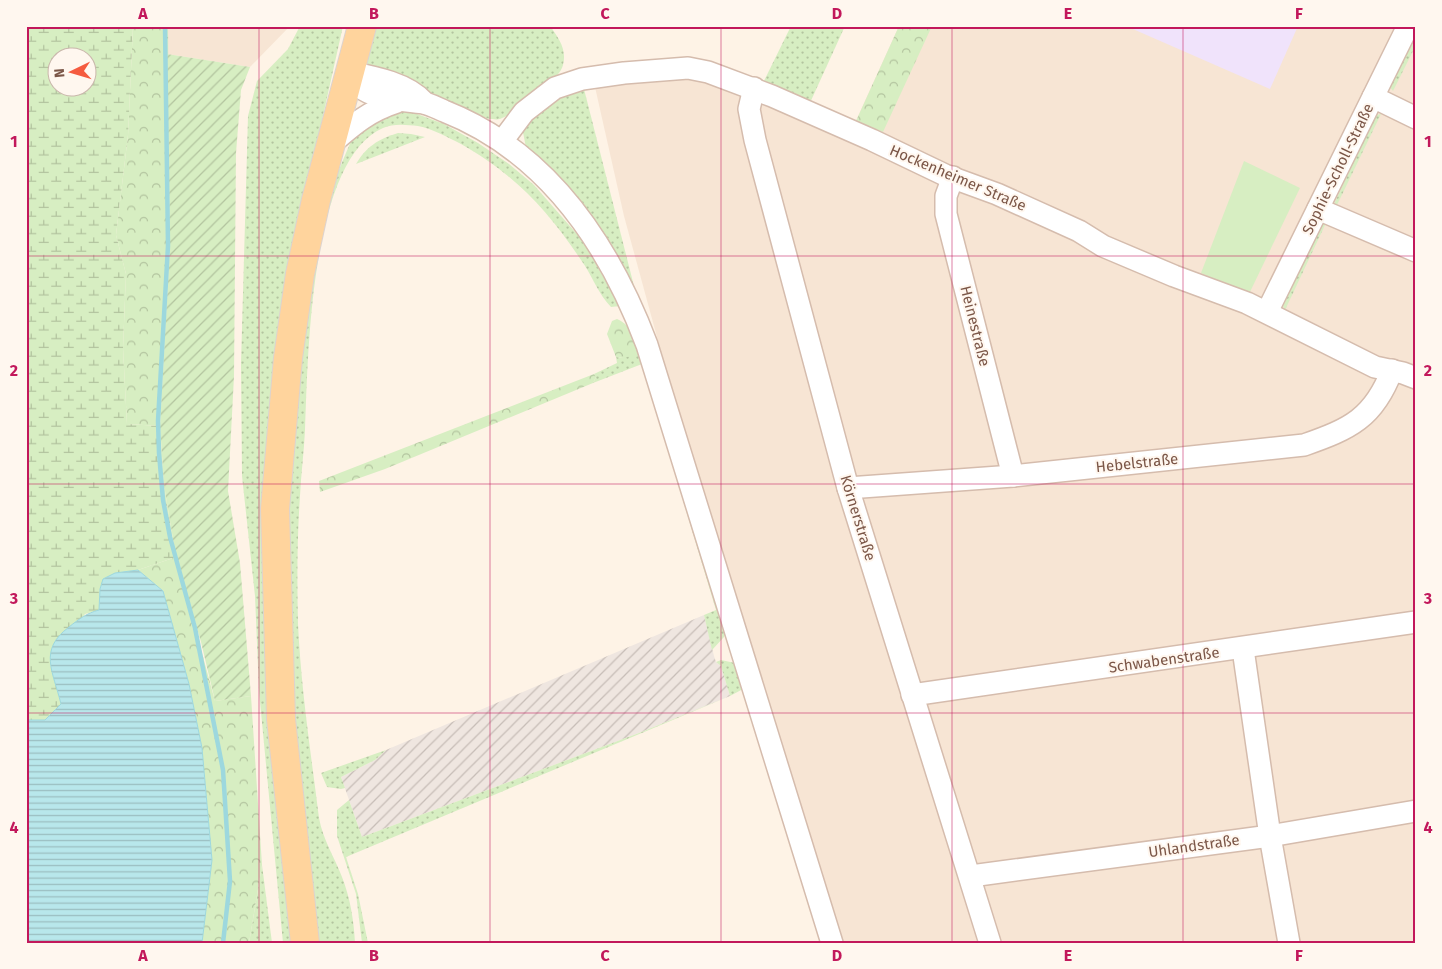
<svg xmlns="http://www.w3.org/2000/svg" width="1442" height="969" viewBox="0 0 1442 969" font-family="'Fira Sans',sans-serif">
  <style>
    .residential { fill: #f7e5d4 }
    .industrial { fill: url(#industrial-furrows) }
    .education { fill: #f0e3fb }
    .grass { fill: url(#grass-dots) }
    .forest { fill: url(#forest-crowns) }
    .wetland { fill: url(#wetland-marsh); fill-rule: evenodd }
    .park { fill: #d7eec2 }
    .garden { fill: url(#garden-furrows) }
    .water { fill: url(#water-rules); stroke: #9dd8de }
    .lines { fill: none; stroke-linecap: round; stroke-linejoin: round }
    .stream { stroke: #9dd8de; stroke-width: 4.5 }
    .minor-casing { stroke: #d5bcad; stroke-width: 24 }
    .major-casing { stroke: #ddd3cf; stroke-width: 30 }
    .minor { stroke: #fff; stroke-width: 21 }
    .major { stroke: #ffd49d; stroke-width: 28 }
    .grid { fill: none; stroke: #c2185b; stroke-width: 1; stroke-opacity: 0.55 }
    .labels { text-anchor: middle; stroke-width: 4; stroke-linejoin: round; paint-order: stroke }
    .street-label { font-size: 15px; fill: #7b5647; stroke: #fff7ef }
    .neatline { fill: none; stroke: #c2185b; stroke-width: 2 }
    .grid-label { font-size: 16px; text-anchor: middle; font-weight: bold; fill: #c2185b }
  </style>
  <defs>
    <pattern id="industrial-furrows" width="10" height="10" patternUnits="userSpaceOnUse" patternTransform="scale(1.25)"><rect width="10" height="10" fill="#efe6e0"/><path d="M-1 1l2-2M0 10L10 0M9 11l2-2" fill="none" stroke="#c7bdb7"/></pattern>
    <pattern id="grass-dots" width="8" height="8" patternUnits="userSpaceOnUse" patternTransform="scale(1.25)"><rect width="8" height="8" fill="#d7eec2"/><path d="M2 2h.1M6 6h.1" fill="none" stroke="#b3c49f" stroke-width="1.8" stroke-linecap="round"/></pattern>
    <pattern id="forest-crowns" width="20" height="18" patternUnits="userSpaceOnUse" patternTransform="scale(1.25)"><rect width="20" height="18" fill="#d7eec2"/><path d="M2 6a3 3 0 1 1 6 0M12 15a3 3 0 1 1 6 0" fill="none" stroke="#b3c49f"/></pattern>
    <pattern id="wetland-marsh" width="20" height="14" patternUnits="userSpaceOnUse" patternTransform="scale(1.25)"><rect width="20" height="14" fill="#d7eec2"/><path d="M1 5h8M5 5V1M11 12h8M15 12V8" fill="none" stroke="#b3c49f"/></pattern>
    <pattern id="garden-furrows" width="10" height="10" patternUnits="userSpaceOnUse" patternTransform="scale(1.25)"><rect width="10" height="10" fill="#d7eec2"/><path d="M-1 1l2-2M0 10L10 0M9 11l2-2" fill="none" stroke="#b3c49f"/></pattern>
    <pattern id="water-rules" width="6" height="5" patternUnits="userSpaceOnUse" patternTransform="scale(1.25)"><rect width="6" height="5" fill="#b8e7eb"/><path d="M0 2.5h6" fill="none" stroke="#9bbec0"/></pattern>
  </defs>
  <rect width="100%" height="100%" fill="#fef3e6"/>
  <!-- residential -->
  <g class="residential">
    <path d="M168 26H290L250 67 167 54Z"/>
    <path d="M899 26H1416V943H838L708 524 624 216 595 87 681 77 715 64 854 125Z"/>
  </g>
  <!-- industrial -->
  <path class="industrial" d="M704 615 714 656 716 662 721 666 730 696 639 733 362 837 341 777 375 760 386 750Z"/>
  <!-- education -->
  <path class="education" d="M1126 26H1298L1270 89Z"/>
  <!-- grass -->
  <g class="grass">
    <path d="M300 26H343L306 192 283 330 294 943H283L259 691 255 596 242 476 241 364 248 116 257 81 288 49Z"/>
    <path d="M373 26H550C559 38 567 50 563 65 560 80 515 113 500 119 496 120 493 119 489 119L371 71 365 59Z"/>
    <path d="M791 26H845L809 105 762 85Z"/>
    <path d="M1416 36V45L1393 91 1390 87Z"/>
    <path d="M584 89 636 294 526 148 523 132 528 121 558 97Z"/>
    <path d="M386 111H409L444 124 478 143 509 164 534 185 583 241 620 306 611 307C598 294 592 275 581 260 547 209 514 174 461 144 447 137 433 129 418 126 407 125 394 123 383 128 309 160 308 360 305 430 304 452 301 474 300 496 297 539 297 582 298 624 301 689 311 754 319 818 323 840 334 856 342 877 350 897 354 921 355 943H311L282 604 303 310 326 201 343 160 354 134Z"/>
    <path d="M1381 114 1336 207 1334 204 1376 115Z"/>
    <path d="M398 133 411 134 425 137 356 164C366 147 378 139 398 133Z"/>
    <path d="M1322 223H1326L1285 310 1283 306Z"/>
    <path d="M625 322 632 329 727 630 724 637 712 650 704 615 716 610 642 364 593 383 596 377 594 374 617 363 616 357 623 358 631 329Z"/>
    <path d="M721 660 735 663 743 689 730 696 346 857 358 894 368 943H362L356 894 337 836V810L349 800 362 837 639 733 730 696 721 666 716 662Z"/>
    <path d="M386 750 375 760 341 777 345 788 341 789 327 787 321 773Z"/>
    <path d="M262 865 272 943H249Z"/>
  </g>
  <!-- forest -->
  <g class="forest">
    <path d="M133 26H168L170 244 160 426 127 424 123 348 126 274 116 235 128 135Z"/>
    <path d="M899 26H932L883 132 856 121Z"/>
    <path d="M617 319C632 325 634 340 639 354L623 358 616 357 607 334 612 321Z"/>
    <path d="M594 374 596 377 593 383 385 469 320 492 319 481Z"/>
    <path d="M176 557 215 701 251 696 262 865 249 943H202L212 860 202 748 189 684 163 591 138 570Z"/>
  </g>
  <!-- wetland -->
  <path class="wetland" d="M26 26H133L128 135 116 235 126 274 123 348 127 424 160 426 164 485 176 557 138 570 115 573 100 589 99 610 85 614 50 663 61 704 45 720H26ZM58 58H88V88H58Z"/>
  <!-- park -->
  <path class="park" d="M1244 161 1300 188 1249 294 1201 273Z"/>
  <!-- garden -->
  <path class="garden" d="M167 54 250 67 241 90 236 153 234 376 228 491 240 563 251 696 215 701 201 642 176 557 164 485 160 426 170 244Z"/>
  <!-- water -->
  <path class="water" d="M138 570 163 591 189 684 202 748 212 860 202 943H26V720H45L61 704C53 671 38 650 69 627 79 619 87 613 99 610L100 589 103 579 115 573Z"/>
  <g class="lines">
    <!-- stream -->
    <path class="stream" d="M165 26 168 246 158 421 159 453 163 500 170 537 195 628 223 770 230 881 223 943"/>
    <!-- minor casing -->
    <g class="minor-casing">
      <g id="minor">
        <path d="M349 72C353 77 356 84 360 87 375 100 405 100 423 103 430 104 437 108 444 111 548 152 609 244 647 345L832 943"/>
        <path d="M349 72C374 77 407 83 424 102"/>
        <path d="M754 88 749 109 755 140 848 488 990 943"/>
        <path d="M1373 97 1416 118"/>
        <path d="M503 140 524 112 555 88 582 79 624 73 688 68 708 72 772 96 872 140 945 175 997 194 1079 231 1103 246 1174 276 1247 303 1375 367 1403 373 1416 378"/>
        <path d="M332 143C354 124 369 111 397 102"/>
        <path d="M953 177 946 196V214L1013 476"/>
        <path d="M1318 209 1416 251"/>
        <path d="M1267 312 1408 26"/>
        <path d="M848 488 1013 476 1304 445C1350 429 1374 418 1392 370"/>
        <path d="M1243 649 1270 836 1289 943"/>
        <path d="M912 695 1416 622"/>
        <path d="M971 876 1270 836 1416 811"/>
      </g>
    </g>
    <!-- major casing -->
    <g class="major-casing">
      <path id="major" d="M305 943 281 719 275 509 288 358 300 274 316 200 362 26"/>
    </g>
    <!-- minor -->
    <use href="#minor" class="minor"/>
    <!-- major -->
    <use href="#major" class="major"/>
  </g>
  <!-- grid -->
  <path class="grid" d="M259 26V943M490 26V943M721 26V943M952 26V943M1183 26V943M26 256H1416M26 484H1416M26 713H1416"/>
  <g class="labels">
    <!-- street labels -->
    <g class="street-label">
      <text transform="translate(1338 169) rotate(-64)" y="5">Sophie-Scholl-Straße</text>
      <text transform="translate(958 178) rotate(23)" y="5">Hockenheimer Straße</text>
      <text transform="translate(975 326) rotate(76)" y="5">Heinestraße</text>
      <text transform="translate(1137 463) rotate(-6)" y="5">Hebelstraße</text>
      <text transform="translate(858 518) rotate(73)" y="5">Körnerstraße</text>
      <text transform="translate(1164 660) rotate(-8)" y="5">Schwabenstraße</text>
      <text transform="translate(1194 846) rotate(-8)" y="5">Uhlandstraße</text>
    </g>
  </g>
  <!-- border -->
  <rect width="1442" height="969" fill="none" stroke="#fff7ef" stroke-width="55"/>
  <!-- north arrow -->
  <g transform="translate(72 72) rotate(265)"><circle r="24" fill="#fff7ef" stroke="#cab7ac"/>
  <path d="M0-4L9 19L0 12L-9 19Z" fill="#f55b3f"/>
  <text y="-8" font-size="14" font-weight="bold" text-anchor="middle" fill="#7b5647">N</text>
  </g>
  <rect x="28" y="28" width="1386" height="914" class="neatline"/>
  <g class="grid-label">
    <text x="143" y="19">A</text>
    <text x="374" y="19">B</text>
    <text x="605" y="19">C</text>
    <text x="837" y="19">D</text>
    <text x="1068" y="19">E</text>
    <text x="1299" y="19">F</text>
    <text x="14" y="147">1</text>
    <text x="1428" y="147">1</text>
    <text x="14" y="376">2</text>
    <text x="1428" y="376">2</text>
    <text x="14" y="604">3</text>
    <text x="1428" y="604">3</text>
    <text x="14" y="833">4</text>
    <text x="1428" y="833">4</text>
    <text x="143" y="961">A</text>
    <text x="374" y="961">B</text>
    <text x="605" y="961">C</text>
    <text x="837" y="961">D</text>
    <text x="1068" y="961">E</text>
    <text x="1299" y="961">F</text>
  </g>
</svg>
